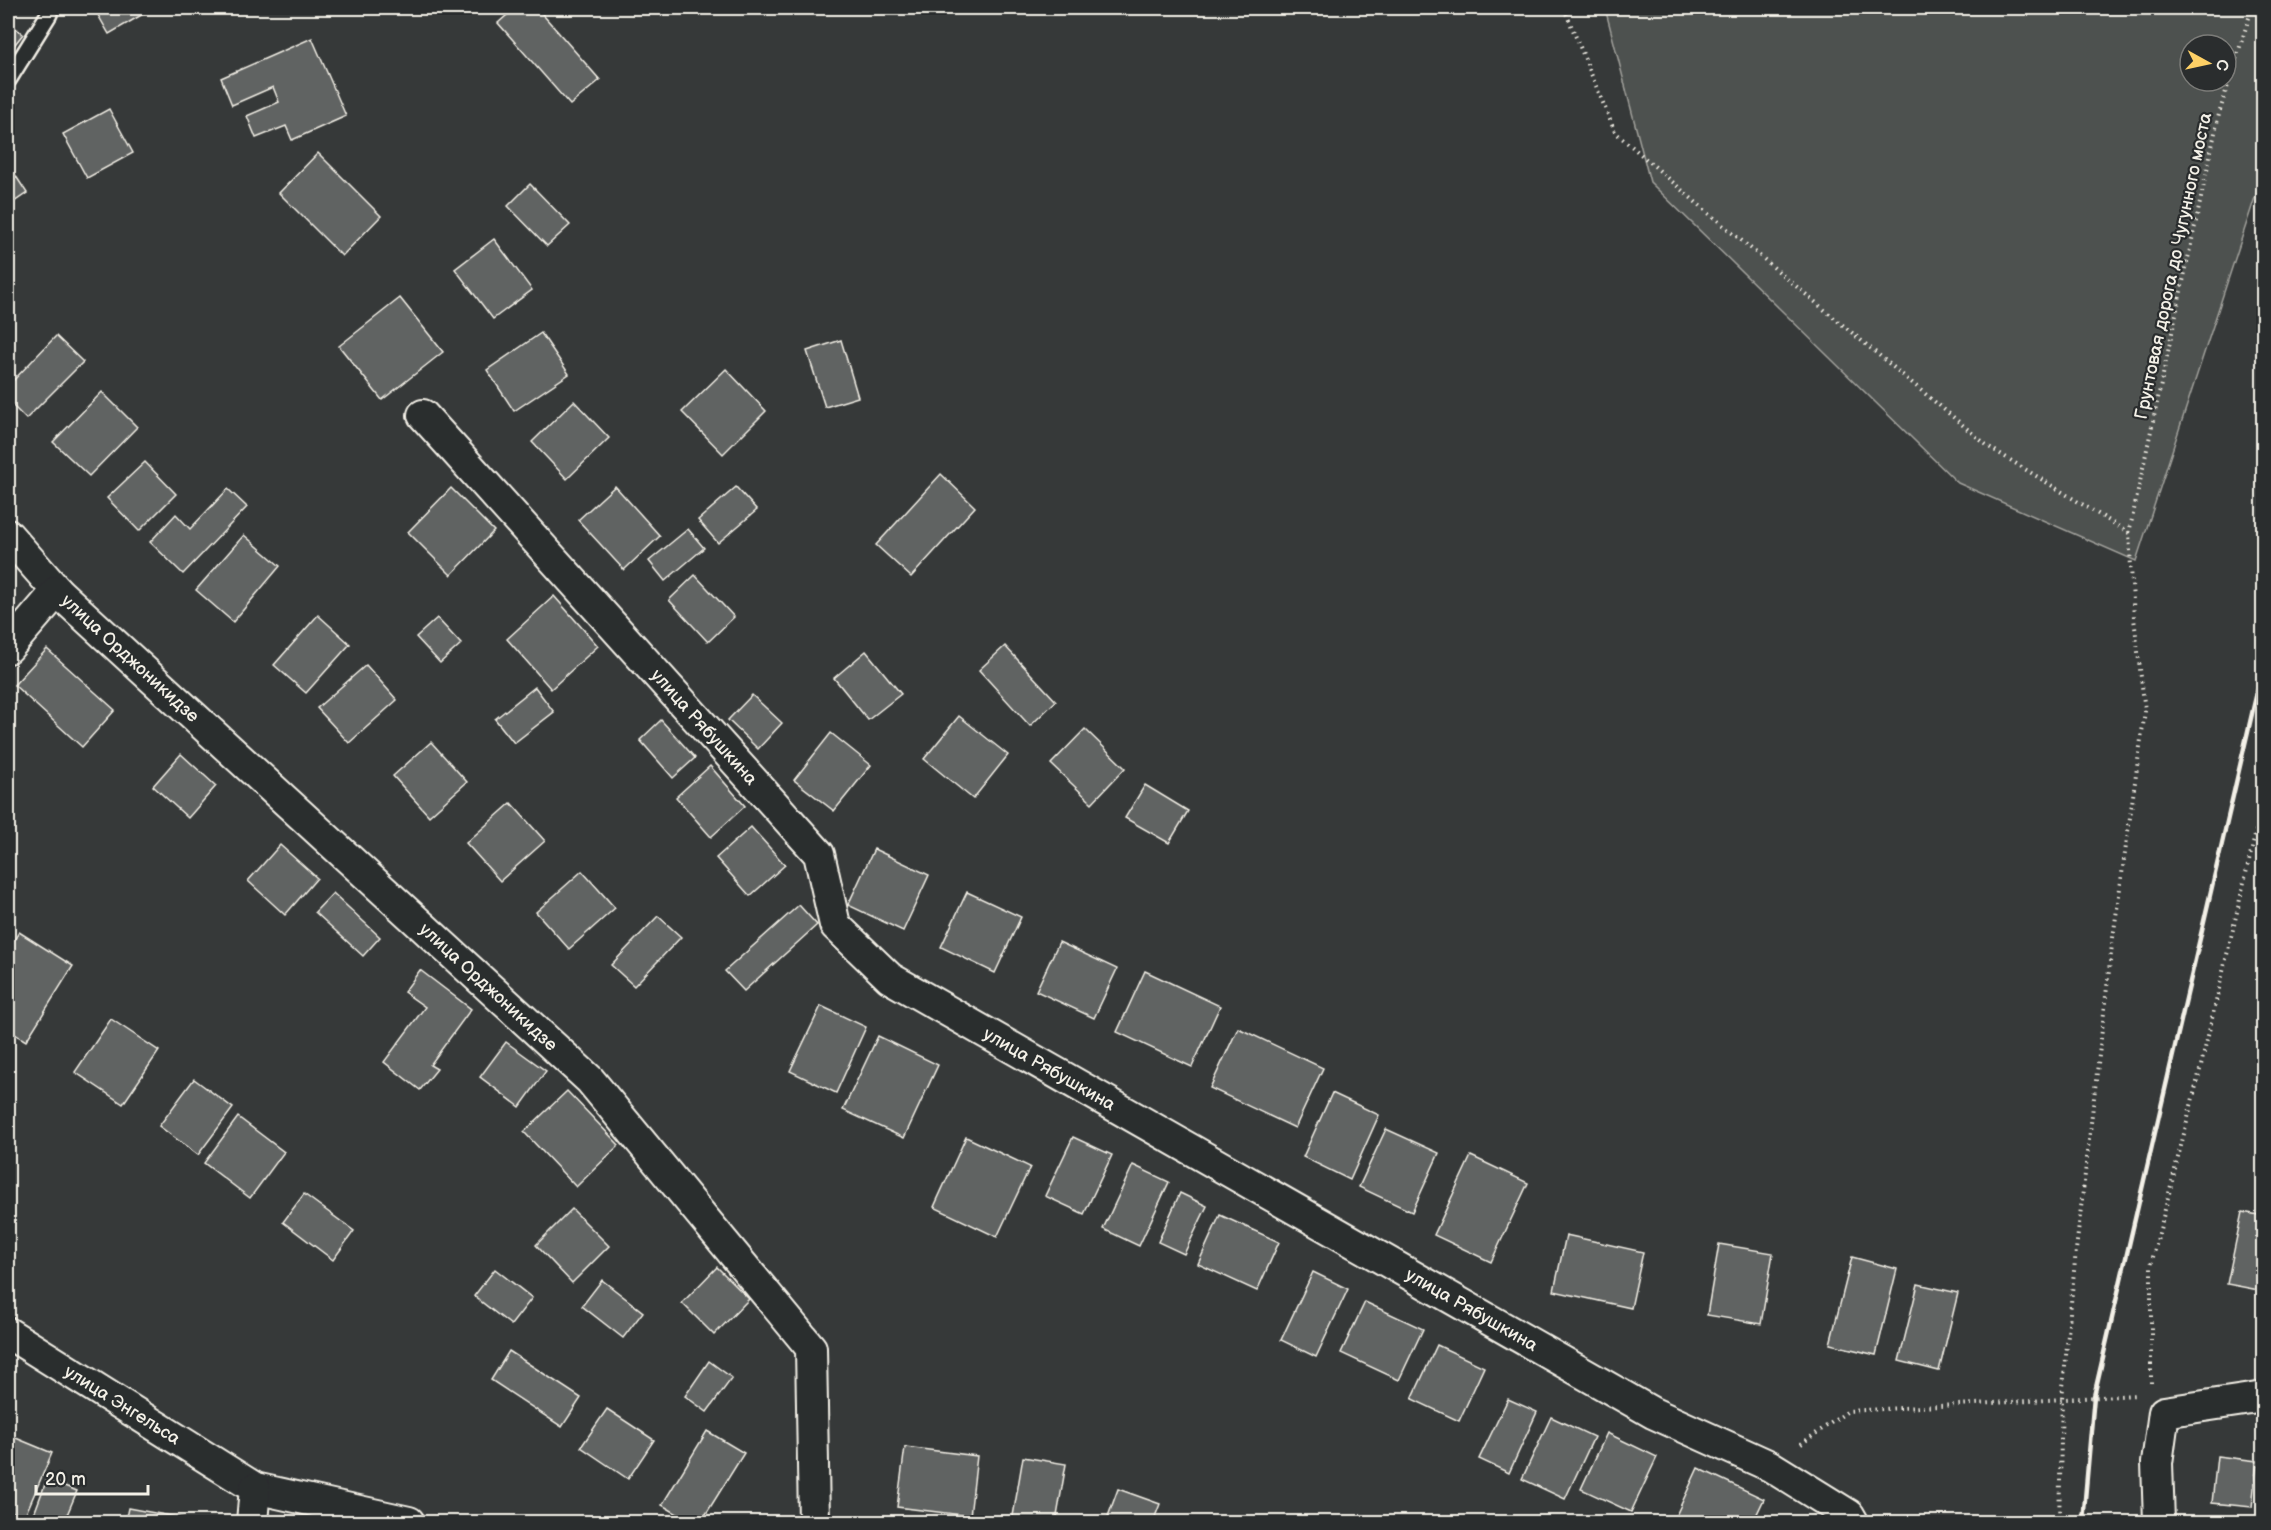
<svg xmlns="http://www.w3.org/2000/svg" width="2271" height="1530" viewBox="0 0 2271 1530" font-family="'Balsamiq Sans',sans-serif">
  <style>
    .green { fill: #4e514f; stroke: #a1a19c; stroke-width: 1.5; fill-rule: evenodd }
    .building { fill: #616362; stroke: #f4f1e8; stroke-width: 1.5 }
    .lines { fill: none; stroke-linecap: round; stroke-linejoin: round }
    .lane-casing { stroke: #f4f1e8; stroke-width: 20 }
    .street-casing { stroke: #f4f1e8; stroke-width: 34 }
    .path { stroke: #f4f1e8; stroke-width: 4; stroke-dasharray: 1.5 4.5; stroke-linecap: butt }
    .lane { stroke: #2a2d2e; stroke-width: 15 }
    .street { stroke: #2a2d2e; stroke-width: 30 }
    .rail { stroke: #f4f1e8; stroke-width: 4.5 }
    .labels { text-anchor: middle; stroke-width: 4.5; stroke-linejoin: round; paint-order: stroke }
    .street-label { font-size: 18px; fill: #f4f1e8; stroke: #2a2d2e }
  </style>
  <rect width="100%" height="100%" fill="#363939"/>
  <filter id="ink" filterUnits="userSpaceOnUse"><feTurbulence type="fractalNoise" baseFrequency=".0167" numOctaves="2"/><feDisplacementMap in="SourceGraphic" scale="12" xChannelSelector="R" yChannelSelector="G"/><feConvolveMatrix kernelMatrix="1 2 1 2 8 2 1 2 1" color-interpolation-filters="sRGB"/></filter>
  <g filter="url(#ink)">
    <!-- green -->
    <path class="green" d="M1605 8H2263V173L2136 561 1958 483 1650 182ZM2190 45H2226V81H2190Z"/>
    <!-- building -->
    <g class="building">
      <path d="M94 8H148L150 10 109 34Z"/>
      <path d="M515 8H537L600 80 570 105 498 23Z"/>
      <path d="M8 22 23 34 8 53Z"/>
      <path d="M312 38 346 116 292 140 286 126 256 138 247 116 279 102 273 87 232 105 221 78Z"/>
      <path d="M109 109 133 153 87 178 63 134Z"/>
      <path d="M318 153 381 216 342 256 279 193Z"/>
      <path d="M8 164 27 193 8 206Z"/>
      <path d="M530 184 570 225 547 246 508 206Z"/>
      <path d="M494 239 532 290 493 319 455 269Z"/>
      <path d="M400 298 443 352 382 400 339 346Z"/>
      <path d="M541 333 569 374 514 411 487 370Z"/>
      <path d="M56 336 83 362 26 419 8 401V386Z"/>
      <path d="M841 340 858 397 825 407 807 351Z"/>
      <path d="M726 369 766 411 723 454 682 412Z"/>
      <path d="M102 392 137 427 89 476 53 442Z"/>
      <path d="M574 401 609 438 567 479 532 442Z"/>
      <path d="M145 462 176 494 139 531 107 498Z"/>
      <path d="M941 474 975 507 911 577 876 545Z"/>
      <path d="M615 486 660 536 624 570 578 520Z"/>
      <path d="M736 487 757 510 718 543 698 520Z"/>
      <path d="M451 488 494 531 451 575 408 532Z"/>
      <path d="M228 489 247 507 183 574 150 542 176 514 190 529Z"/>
      <path d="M688 529 704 548 665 581 649 561Z"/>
      <path d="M244 535 280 566 233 622 196 590Z"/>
      <path d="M695 575 734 617 708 642 669 600Z"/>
      <path d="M554 596 598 646 551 689 507 639Z"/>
      <path d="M318 615 350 644 306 693 274 665Z"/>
      <path d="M437 618 461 644 440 663 416 637Z"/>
      <path d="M1005 646 1056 701 1030 726 979 670Z"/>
      <path d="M47 649 115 710 82 747 14 685Z"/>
      <path d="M866 651 901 694 868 720 834 678Z"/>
      <path d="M366 665 397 700 349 743 317 708Z"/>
      <path d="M535 687 554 712 514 743 495 719Z"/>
      <path d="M752 695 782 723 758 749 728 720Z"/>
      <path d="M959 716 1008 755 973 799 924 759Z"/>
      <path d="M661 720 695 758 673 778 640 740Z"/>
      <path d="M1085 729 1125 768 1092 803 1051 764Z"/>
      <path d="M831 733 871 765 834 811 794 780Z"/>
      <path d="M431 742 467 782 429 816 393 776Z"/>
      <path d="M181 754 216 786 188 818 153 786Z"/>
      <path d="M710 766 745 806 711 837 676 797Z"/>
      <path d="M1145 785 1188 811 1169 843 1125 818Z"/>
      <path d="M511 803 545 841 500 881 466 843Z"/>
      <path d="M751 827 785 865 750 896 716 858Z"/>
      <path d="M280 845 317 878 285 915 248 881Z"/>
      <path d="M874 849 929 875 903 931 848 905Z"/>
      <path d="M582 871 615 908 569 949 536 912Z"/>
      <path d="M967 892 1021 917 995 973 941 947Z"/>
      <path d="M333 893 380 937 363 956 315 912Z"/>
      <path d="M799 905 817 925 744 991 725 971Z"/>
      <path d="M658 916 681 937 634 986 611 965Z"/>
      <path d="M19 932 73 966 26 1041 8 1030V950Z"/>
      <path d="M1059 942 1117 969 1094 1018 1036 991Z"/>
      <path d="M420 970 471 1009 430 1065 437 1069 420 1090 384 1062 425 1007 404 992Z"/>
      <path d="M1145 971 1220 1006 1192 1067 1117 1032Z"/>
      <path d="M821 1006 866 1027 836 1093 790 1071Z"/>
      <path d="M111 1019 159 1051 123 1104 75 1072Z"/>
      <path d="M1238 1028 1323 1068 1295 1128 1210 1088Z"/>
      <path d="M878 1036 938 1065 904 1138 843 1110Z"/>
      <path d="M506 1042 546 1071 520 1107 480 1077Z"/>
      <path d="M194 1079 233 1108 198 1155 159 1126Z"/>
      <path d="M567 1091 619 1145 576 1187 524 1132Z"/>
      <path d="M1332 1093 1379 1115 1350 1180 1303 1157Z"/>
      <path d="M238 1117 284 1152 250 1198 204 1163Z"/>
      <path d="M1386 1129 1439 1153 1412 1212 1359 1187Z"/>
      <path d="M966 1137 1030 1167 997 1237 934 1207Z"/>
      <path d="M1073 1137 1112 1155 1084 1214 1045 1196Z"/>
      <path d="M1471 1156 1528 1183 1491 1262 1434 1235Z"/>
      <path d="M1133 1165 1169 1182 1139 1246 1103 1229Z"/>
      <path d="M1180 1193 1207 1206 1184 1254 1158 1242Z"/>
      <path d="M304 1194 354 1231 333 1260 283 1222Z"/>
      <path d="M572 1209 609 1246 572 1283 536 1245Z"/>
      <path d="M2242 1212 2264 1216V1291L2227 1284Z"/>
      <path d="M1220 1215 1279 1242 1257 1291 1198 1264Z"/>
      <path d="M1566 1235 1643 1252 1631 1308 1554 1291Z"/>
      <path d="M1719 1244 1773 1253 1761 1324 1707 1315Z"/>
      <path d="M1852 1257 1897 1269 1876 1355 1830 1344Z"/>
      <path d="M717 1267 749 1299 714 1335 682 1303Z"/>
      <path d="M495 1269 532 1298 511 1325 474 1296Z"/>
      <path d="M1313 1272 1348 1289 1316 1357 1281 1340Z"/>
      <path d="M602 1280 643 1312 623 1338 582 1306Z"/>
      <path d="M1918 1284 1958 1293 1939 1371 1899 1361Z"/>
      <path d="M1365 1302 1423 1329 1399 1380 1341 1353Z"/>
      <path d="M1437 1345 1484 1367 1459 1421 1412 1399Z"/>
      <path d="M509 1351 581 1398 562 1427 491 1380Z"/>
      <path d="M709 1361 732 1378 707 1412 685 1396Z"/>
      <path d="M1508 1399 1537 1412 1509 1473 1479 1459Z"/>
      <path d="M607 1409 654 1440 628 1479 581 1447Z"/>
      <path d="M1551 1417 1594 1437 1565 1499 1522 1479Z"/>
      <path d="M707 1431 744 1453 701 1522H691L662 1505Z"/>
      <path d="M1607 1433 1657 1457 1631 1512 1581 1489Z"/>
      <path d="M11 1436 52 1453 24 1518 8 1510V1445Z"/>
      <path d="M905 1447 977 1456 970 1516 897 1507Z"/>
      <path d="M2217 1456 2257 1461 2252 1507 2212 1503Z"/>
      <path d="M1023 1457 1066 1464 1056 1522H1012Z"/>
      <path d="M1698 1468 1764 1499 1753 1522H1673Z"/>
      <path d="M47 1479 77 1491 64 1522H31Z"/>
      <path d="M1118 1489 1160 1504 1153 1522H1106Z"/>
      <path d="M128 1508 182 1518 181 1522H125Z"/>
    </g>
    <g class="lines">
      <!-- lane casing -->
      <g class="lane-casing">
        <path id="lane" d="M8 80 49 14"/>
      </g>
      <!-- street casing -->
      <g class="street-casing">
        <g id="street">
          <path id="s1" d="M423 415 819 854 835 925 890 978 1653 1413 1770 1466 1849 1515 1853 1522"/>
          <path id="s2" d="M8 535 57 591 590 1080 811 1348 814 1522"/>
          <path d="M8 648 57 591"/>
          <path id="s3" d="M8 1333 255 1488 409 1522"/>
          <path d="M252 1522 255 1488"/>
          <path d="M2159 1522 2157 1463 2164 1412 2264 1397"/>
        </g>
      </g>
      <!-- path -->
      <g class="path">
        <path d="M1564 8 1615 132 1706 211 1989 447 2129 533 2134 618 2145 711 2112 945 2076 1250 2062 1398 2059 1522"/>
        <path d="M2129 533 2219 114 2252 8"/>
        <path d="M2151 1383V1265L2199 1074 2264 797"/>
        <path d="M1801 1444 1848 1411 2137 1395"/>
      </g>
      <!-- lane -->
      <use href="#lane" class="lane"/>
      <!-- street -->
      <use href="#street" class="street"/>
      <!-- rail -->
      <path class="rail" d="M2083 1522 2094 1396 2264 662"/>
    </g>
  </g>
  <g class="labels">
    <!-- street labels -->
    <g class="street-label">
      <text transform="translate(2173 266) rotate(-78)" y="6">Грунтовая дорога до Чугунного моста</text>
      <text dy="6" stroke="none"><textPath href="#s2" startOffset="174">улица Орджоникидзе</textPath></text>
      <text dy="6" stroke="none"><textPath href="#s1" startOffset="420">улица Рябушкина</textPath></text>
      <text dy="6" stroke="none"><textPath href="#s2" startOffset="660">улица Орджоникидзе</textPath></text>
      <text dy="6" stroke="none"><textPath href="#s1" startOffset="924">улица Рябушкина</textPath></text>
      <text dy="6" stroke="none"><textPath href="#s1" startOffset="1410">улица Рябушкина</textPath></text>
      <text dy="6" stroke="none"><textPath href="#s3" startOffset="135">улица Энгельса</textPath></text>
    </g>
  </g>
  <!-- margin -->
  <rect width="2271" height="1530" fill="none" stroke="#2a2d2e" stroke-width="30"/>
  <rect x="15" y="15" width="2241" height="1500" fill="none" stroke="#f4f1e8" stroke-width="2" filter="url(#ink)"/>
  <!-- north arrow -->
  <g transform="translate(2208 63) rotate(98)"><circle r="28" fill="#2a2d2e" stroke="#7b7b78" stroke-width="1.5"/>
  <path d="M0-4.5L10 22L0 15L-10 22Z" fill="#ffd166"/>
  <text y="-9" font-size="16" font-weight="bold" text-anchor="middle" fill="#f4f1e8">С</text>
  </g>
  <!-- scale -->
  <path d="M36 1485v9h112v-9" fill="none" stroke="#f4f1e8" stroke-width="3"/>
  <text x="45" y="1485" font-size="18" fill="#f4f1e8" stroke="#2a2d2e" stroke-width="4.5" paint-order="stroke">20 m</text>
</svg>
